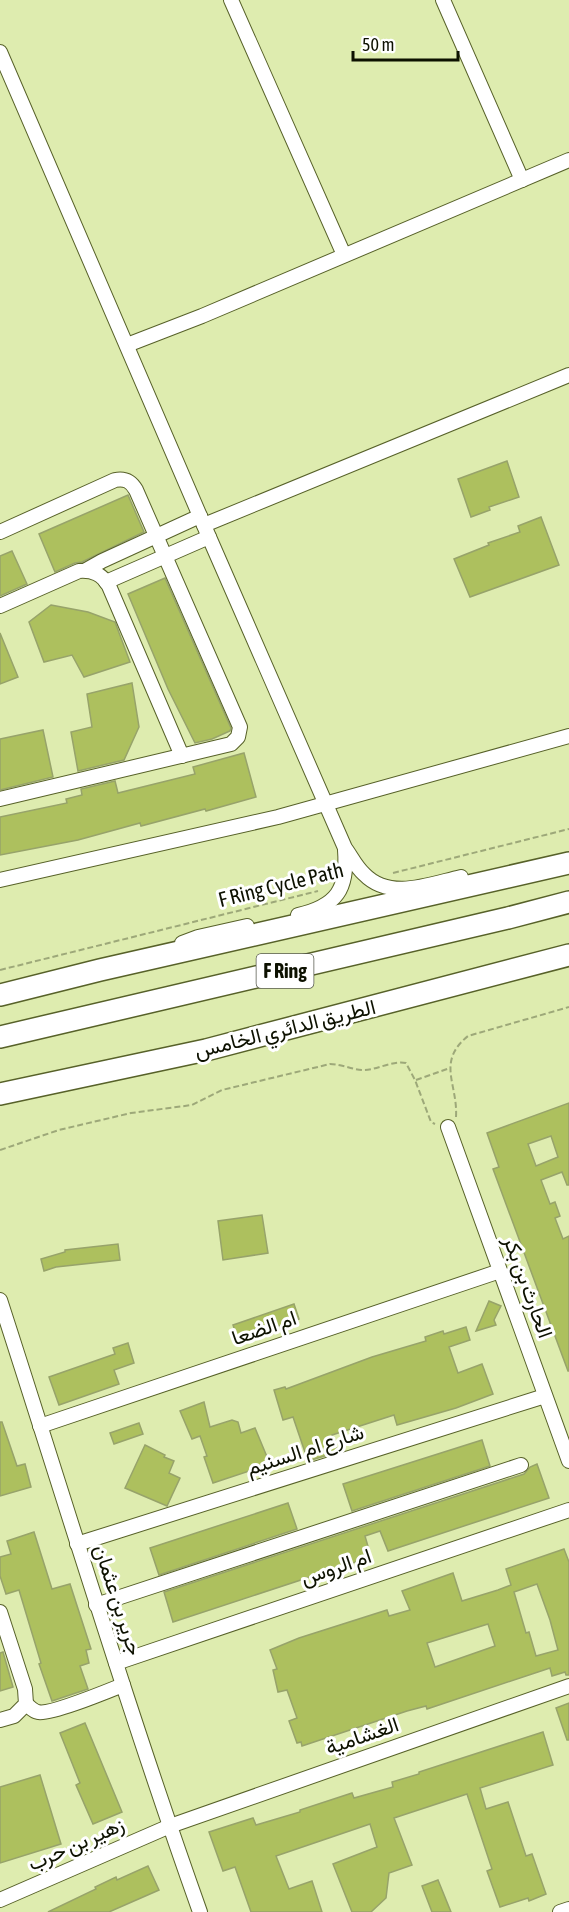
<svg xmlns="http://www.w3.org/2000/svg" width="569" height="1912" viewBox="0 0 569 1912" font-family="'Asap Condensed',Vazirmatn,sans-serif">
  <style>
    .building { fill: #adc05e; stroke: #97a36a; stroke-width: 1.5; fill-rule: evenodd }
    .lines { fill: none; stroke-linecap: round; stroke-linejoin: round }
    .minor-casing { stroke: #576129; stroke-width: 16 }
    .highway-casing { stroke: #576129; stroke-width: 24 }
    .path { stroke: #9da879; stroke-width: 2; stroke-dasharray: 6 3; stroke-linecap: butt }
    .minor { stroke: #fff; stroke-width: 14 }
    .highway { stroke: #fff; stroke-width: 21 }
    .labels { text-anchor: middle; stroke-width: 6; stroke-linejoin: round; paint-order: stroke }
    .shield { fill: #fff; stroke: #56584c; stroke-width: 1.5 }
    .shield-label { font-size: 20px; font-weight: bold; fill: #0d1100 }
    .street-label { font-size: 21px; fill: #0d1100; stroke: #fff }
  </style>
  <rect width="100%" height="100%" fill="#deecaf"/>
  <!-- building -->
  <g class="building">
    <path d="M507 461 519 497 489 507 490 510 471 517 458 479Z"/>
    <path d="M128 495 144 532 82 562 75 563 55 572 39 534Z"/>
    <path d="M541 517 559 565 470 597 454 559 489 545 488 543 520 532 518 526Z"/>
    <path d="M12 551 27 584 0 596V556Z"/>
    <path d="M165 578 231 728 230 731 212 739 195 743 168 689 128 594Z"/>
    <path d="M51 605 88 612 115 622 130 662 84 677 72 655 44 662 29 622Z"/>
    <path d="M0 633 18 677 0 684Z"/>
    <path d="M132 683 139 727 124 760 78 771 71 732 92 727 87 694Z"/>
    <path d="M43 730 53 777 0 790V739Z"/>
    <path d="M244 753 256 797 206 811 205 809 141 826 140 823 78 840 0 855V817L67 803 66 799 82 795 81 789 115 781 118 793 195 774 193 767Z"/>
    <path d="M569 1103V1185H567L562 1172 541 1180 550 1204 555 1202 560 1216 555 1218 563 1239 569 1236V1371H568L493 1169 499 1167 487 1133ZM551 1136 558 1157 536 1166 528 1144Z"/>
    <path d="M262 1215 268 1253 223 1260 218 1221Z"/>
    <path d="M118 1244 120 1260 56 1267 44 1271 41 1259 65 1252V1250Z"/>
    <path d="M489 1301 501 1306 494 1320 496 1325 476 1331Z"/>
    <path d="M294 1304 299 1319 238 1340 233 1325Z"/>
    <path d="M466 1327 470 1340 449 1347 458 1373 482 1364 493 1394 456 1408 397 1425 394 1415 332 1435 338 1452 308 1461 293 1417 283 1420 274 1390 285 1387 286 1389 372 1357 426 1341 425 1337 443 1331 444 1334Z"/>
    <path d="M128 1343 134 1363 114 1370 119 1384 59 1405 49 1377 115 1354 113 1348Z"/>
    <path d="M204 1402 210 1427 232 1420 238 1422 241 1433 255 1428 270 1464 213 1483 204 1457 207 1456 200 1436 192 1439 180 1411Z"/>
    <path d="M0 1422H2L17 1466 25 1464 31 1487 0 1496Z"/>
    <path d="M139 1423 143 1434 114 1444 110 1433Z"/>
    <path d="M482 1440 490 1466 352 1511 343 1484Z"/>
    <path d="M145 1445 165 1455 164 1457 174 1461 169 1473 180 1478 167 1506 125 1488Z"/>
    <path d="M537 1464 549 1498 388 1551 380 1531 365 1536 371 1557 173 1622 164 1592 524 1474 530 1467Z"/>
    <path d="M288 1503 297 1529 159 1575 150 1548Z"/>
    <path d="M34 1532 52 1589 70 1584 91 1649 86 1650 89 1663 80 1666 88 1689 52 1701 39 1664 41 1663 19 1590 6 1594 0 1576V1557L11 1554 7 1541Z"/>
    <path d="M564 1549 569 1562V1675H566L565 1672 552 1676 550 1668 427 1709 426 1706 407 1711 302 1746 301 1742 297 1743 289 1721 297 1718 287 1690 278 1692 273 1670 277 1669 270 1650 299 1638 387 1610 389 1616 410 1610 402 1591 453 1573 462 1601 498 1590 511 1585 506 1569ZM537 1584 550 1620 558 1650 536 1656 529 1632 526 1633 514 1592ZM488 1624 495 1646 435 1667 427 1643Z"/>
    <path d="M3 1652 13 1687 0 1691V1653Z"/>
    <path d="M569 1703V1740H567L556 1708Z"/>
    <path d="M85 1723 122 1812 93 1824 76 1785 80 1783 60 1733Z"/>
    <path d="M543 1732 553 1765 480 1788 486 1809 508 1802 526 1856 532 1854 546 1894 529 1901 528 1898 500 1907 487 1871 492 1869 467 1794 394 1818 412 1865 389 1873 386 1898 371 1912H352L333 1864 377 1847 370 1824 276 1856 289 1889 312 1881 322 1912H251L235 1867 223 1871 209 1832 253 1818 256 1825 300 1812V1810L352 1793 354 1798 393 1787 392 1782 419 1774V1772Z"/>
    <path d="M40 1775 61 1844 0 1863V1787Z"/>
    <path d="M148 1866 159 1890 109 1912H48L96 1889 95 1887 116 1877 117 1880Z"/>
    <path d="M438 1880 451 1912H432L422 1886Z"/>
  </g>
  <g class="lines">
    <!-- minor casing -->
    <g class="minor-casing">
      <g id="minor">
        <path d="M231 0 344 255"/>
        <path d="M443 0 522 180"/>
        <path d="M0 52 209 537 345 848C351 856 356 867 364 874 390 901 430 884 461 877"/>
        <path d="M127 345 202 316 569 160"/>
        <path d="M204 525 569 375"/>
        <path d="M0 532 115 480C125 478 131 481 136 490L240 727 238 737 231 744 0 799"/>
        <path d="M86 570 102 561 200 516"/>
        <path d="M106 582 209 537"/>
        <path d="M0 606 79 571C93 570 102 574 109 586L182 756"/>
        <path d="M0 880 278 817 569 736"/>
        <path d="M298 915C337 906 348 889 345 850"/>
        <path d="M182 943 198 937 247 926"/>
        <path d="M448 1127 569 1461"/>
        <path d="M0 1300C66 1504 128 1710 200 1912"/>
        <path d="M40 1426 500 1271"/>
        <path d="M77 1544 545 1396"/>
        <path d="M96 1605 521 1465"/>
        <path d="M0 1612 25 1689 26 1704 14 1716 0 1720"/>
        <path d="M116 1663 569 1510"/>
        <path d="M26 1704C30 1707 33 1711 38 1712 50 1715 108 1691 123 1685"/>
        <path d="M0 1900 170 1826 569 1686"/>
        <path d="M560 1912 569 1909"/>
      </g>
    </g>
    <!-- highway casing -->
    <g class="highway-casing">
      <g id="highway">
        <path d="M0 995 100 970 569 863"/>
        <path d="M0 1037 508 918 569 902"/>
        <path d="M0 1094 206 1050 569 955"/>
      </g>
    </g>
    <!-- path -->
    <g class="path">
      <path d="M393 873 569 829"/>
      <path d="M0 970 318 891"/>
      <path d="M416 1080 450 1068"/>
      <path d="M456 1117C458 1084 436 1062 468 1036L569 1007"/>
      <path d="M0 1150 59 1130 131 1113 192 1105 222 1090 330 1064C342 1064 352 1070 364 1070 377 1070 393 1060 406 1063L415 1080 431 1122 435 1124"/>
    </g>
    <!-- minor -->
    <use href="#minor" class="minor"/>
    <!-- highway -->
    <use href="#highway" class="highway"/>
  </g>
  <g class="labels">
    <!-- shield labels -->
    <rect class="shield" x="256.5" y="954" width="57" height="34" rx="4.5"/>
    <g class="shield-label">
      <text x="285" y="978">F Ring</text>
    </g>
    <!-- street labels -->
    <g class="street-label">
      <text transform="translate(281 885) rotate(-14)" y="7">F Ring Cycle Path</text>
      <text transform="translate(285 1029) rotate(-14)" y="7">الطريق الدائري الخامس</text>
      <text transform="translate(528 1287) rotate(70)" y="7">الحارث بن بكر</text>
      <text transform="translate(264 1328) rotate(-19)" y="7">ام الضعا</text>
      <text transform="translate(305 1450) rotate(-18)" y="7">شارع ام السنيم</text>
      <text transform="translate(336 1567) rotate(-19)" y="7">ام الروس</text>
      <text transform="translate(118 1600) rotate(72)" y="7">جرير بن عثمان</text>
      <text transform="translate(362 1736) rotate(-19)" y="7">الغشامية</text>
      <text transform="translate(76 1844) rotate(-24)" y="7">زهير بن حرب</text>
    </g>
  </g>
  <!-- scale -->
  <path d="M353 51v9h105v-9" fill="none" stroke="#0d1100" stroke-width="3"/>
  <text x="362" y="51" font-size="18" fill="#0d1100" stroke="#ffffff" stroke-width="4.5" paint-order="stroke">50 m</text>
</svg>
